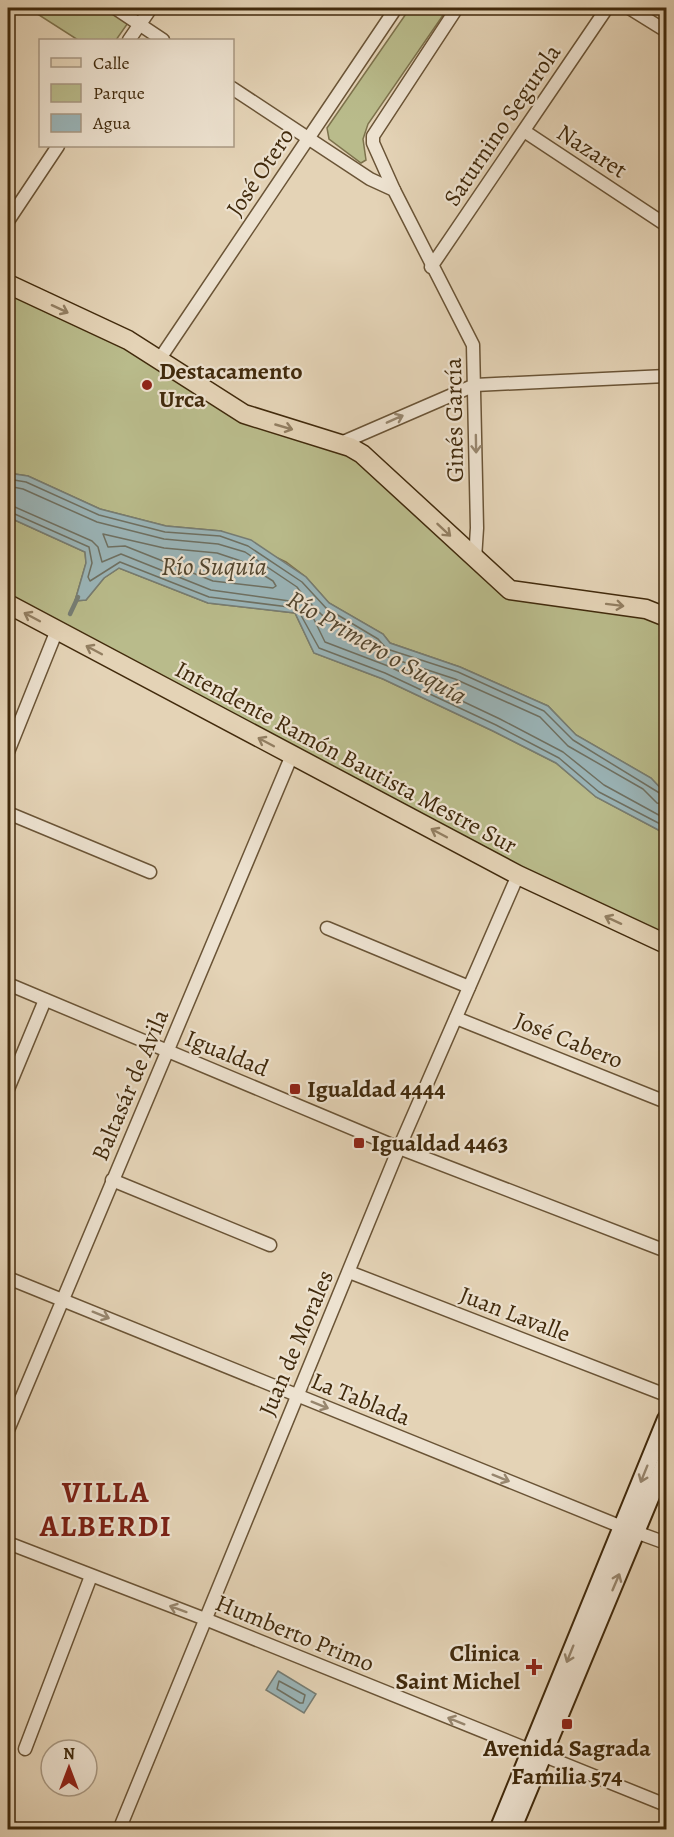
<svg xmlns="http://www.w3.org/2000/svg" width="674" height="1837" viewBox="0 0 674 1837" font-family="Alegreya,serif">
  <style>
    .green { fill: #b9bb8b; stroke: #7d724c; stroke-width: 1.5 }
    .water { fill: #9ab5b9; stroke: #767d74; stroke-width: 1.5 }
    .lines { fill: none; stroke-linecap: round; stroke-linejoin: round }
    .shore { stroke: #6e7062; stroke-width: 1.5 }
    .stream { stroke: #767d74; stroke-width: 4.5 }
    .street-casing { stroke: #6a5436; stroke-width: 15 }
    .secondary-casing { stroke: #412a0c; stroke-width: 20 }
    .primary-casing { stroke: #412a0c; stroke-width: 21 }
    .street { stroke: #ede2d0; stroke-width: 12 }
    .secondary { stroke: #ede2d0; stroke-width: 16 }
    .primary { stroke: #e4d3b6; stroke-width: 18 }
    .oneway { stroke: #927e61 }
    .oneway2 { stroke: #97866e }
    .poi-dot { fill: #8f2418; stroke: #ede2d0; stroke-width: 2 }
    .labels { text-anchor: middle; stroke-width: 4.5; stroke-linejoin: round; paint-order: stroke }
    .street-label { font-size: 24px; fill: #412a0c; stroke: #ede2d0 }
    .poi-label { font-size: 24px; font-weight: bold; fill: #412a0c; stroke: #ede2d0; text-anchor: start }
    .water-label { font-size: 26px; font-style: italic; fill: #53462f; stroke: #ede2d0 }
    .district-label { font-size: 30px; font-weight: bold; letter-spacing: 1.5px; fill: #7a1f14; stroke: #ede2d0 }
  </style>
  <rect width="100%" height="100%" fill="#e4d3b6"/>
  <filter id="stains"><feTurbulence type="fractalNoise" baseFrequency=".00333" numOctaves="4"/><feColorMatrix values="0 0 0 0 .2 0 0 0 0 .09 0 0 0 0 .02 0 0 0 .5 -.17"/></filter>
  <radialGradient id="worn" r=".72"><stop offset=".6" stop-color="#630" stop-opacity="0"/><stop offset="1" stop-color="#630" stop-opacity=".3"/></radialGradient>
  <!-- green -->
  <g class="green">
    <path d="M28 8H110L130 20 116 40H78Z"/>
    <path d="M410 8H448L368 124 363 139 366 160 361 163 329 139 327 128Z"/>
    <path d="M8 284 128 340 234 409 341 443 503 585 666 617V794L651 778 576 735 548 706 460 667 390 643 383 634 329 603 306 577 286 562 221 531 166 526 100 509 28 476 8 473Z"/>
    <path d="M8 517 85 552 86 563 75 601 86 600 104 578 119 568 208 603 295 613 314 653 383 679 493 731 556 763 596 797 666 834V944L8 604Z"/>
  </g>
  <!-- water -->
  <g class="water">
    <path d="M8 473 28 476 100 509 166 526 221 531 251 540 306 577 329 603 383 634 390 643 460 667 548 706 576 735 651 778 666 794V834L596 797 556 763 493 731 383 679 314 653 295 613 208 603 119 568 104 578 86 600 75 601 86 563 85 552 8 517Z"/>
    <path d="M278 1671 316 1694 304 1713 266 1690Z"/>
  </g>
  <g class="lines">
    <!-- shore -->
    <g class="shore">
      <path d="M8 479 26 482 99 515 165 532 220 536 248 546 302 582 326 608 378 639 387 649 458 672 544 711 573 740 666 797"/>
      <path d="M8 486 23 489 97 522 164 539 218 544 245 552 297 587 307 601 304 603 211 590 121 554 102 562 98 547 92 541 8 504"/>
      <path d="M8 511 89 547 92 563 88 577 90 581 120 562 209 597 297 608 319 648 385 673 496 725 559 758 599 792 666 827"/>
      <path d="M103 534 164 548 217 553 241 561 273 581 276 586 273 588 213 581 125 546 108 547Z"/>
      <path d="M666 805 657 803 643 789 568 746 540 717 455 679 385 656 373 645 322 615 311 604 307 605 325 642 388 666 500 719 563 752 604 785 666 819"/>
      <path d="M279 1681 305 1695 303 1703H300L277 1689Z"/>
    </g>
    <!-- stream -->
    <path class="stream" d="M70 614 78 597"/>
    <!-- street casing -->
    <g class="street-casing">
      <g id="street">
        <path d="M115 8 163 40"/>
        <path d="M629 8 666 31"/>
        <path d="M129 40 151 8"/>
        <path d="M232 88 370 179 394 190 473 345 477 528 475 559"/>
        <path d="M524 131 666 225"/>
        <path d="M394 190 373 143V136L457 8"/>
        <path d="M8 221 58 146"/>
        <path d="M431 267 607 8"/>
        <path d="M159 360 396 8"/>
        <path d="M341 443 475 385 666 376"/>
        <path d="M8 752 57 630"/>
        <path d="M8 813 150 872"/>
        <path d="M327 928 469 987"/>
        <path d="M8 984 399 1148 666 1251"/>
        <path d="M456 1018 666 1102"/>
        <path d="M8 1089 45 1000"/>
        <path d="M112 1180 270 1245"/>
        <path d="M349 1272 666 1395"/>
        <path d="M8 1278 622 1527 666 1543"/>
        <path d="M8 1430 292 755"/>
        <path d="M8 1543 205 1619 666 1805"/>
        <path d="M25 1749 91 1576"/>
        <path d="M8 1826 17 1830"/>
        <path d="M119 1830 399 1148 518 875"/>
      </g>
    </g>
    <!-- secondary casing -->
    <g class="secondary-casing">
      <g id="secondary">
        <path d="M498 1830 666 1419"/>
        <path d="M512 1830 666 1460"/>
      </g>
    </g>
    <!-- primary casing -->
    <g class="primary-casing">
      <g id="primary">
        <path d="M8 284 128 340 244 414 350 447 362 454 510 590 646 609 666 617"/>
        <path d="M8 604 518 875 666 944"/>
      </g>
    </g>
    <!-- street -->
    <use href="#street" class="street"/>
    <!-- secondary -->
    <use href="#secondary" class="secondary"/>
    <!-- primary -->
    <use href="#primary" class="primary"/>
  </g>
  <!-- one-way arrows -->
  <defs><path id="oneway-shaft" d="M-6 0H5M1.5-3L5.5 0L1.5 3" fill="none" stroke-width="1.6" stroke-linecap="round" stroke-linejoin="round" transform="scale(1.5)"/></defs>
  <g class="oneway">
    <use href="#oneway-shaft" transform="translate(60 309) rotate(25)"/>
    <use href="#oneway-shaft" transform="translate(284 427) rotate(16)"/>
    <use href="#oneway-shaft" transform="translate(444 530) rotate(43)"/>
    <use href="#oneway-shaft" transform="translate(615 605) rotate(7)"/>
    <use href="#oneway-shaft" transform="translate(32 617) rotate(-152)"/>
    <use href="#oneway-shaft" transform="translate(94 650) rotate(-152)"/>
    <use href="#oneway-shaft" transform="translate(266 742) rotate(-152)"/>
    <use href="#oneway-shaft" transform="translate(439 833) rotate(-152)"/>
    <use href="#oneway-shaft" transform="translate(613 920) rotate(-155)"/>
  </g>
  <g class="oneway2">
    <use href="#oneway-shaft" transform="translate(395 419) rotate(-24)"/>
    <use href="#oneway-shaft" transform="translate(476 444) rotate(89)"/>
    <use href="#oneway-shaft" transform="translate(101 1315) rotate(22)"/>
    <use href="#oneway-shaft" transform="translate(320 1405) rotate(22)"/>
    <use href="#oneway-shaft" transform="translate(644 1474) rotate(112)"/>
    <use href="#oneway-shaft" transform="translate(501 1478) rotate(22)"/>
    <use href="#oneway-shaft" transform="translate(616 1582) rotate(-67)"/>
    <use href="#oneway-shaft" transform="translate(178 1609) rotate(-160)"/>
    <use href="#oneway-shaft" transform="translate(570 1654) rotate(112)"/>
    <use href="#oneway-shaft" transform="translate(456 1721) rotate(-158)"/>
  </g>
  <!-- markers -->
  <g class="poi-dot">
    <circle cx="147" cy="385" r="6"/>
    <rect x="289" y="1083" width="12" height="12" rx="3"/>
    <rect x="353" y="1137" width="12" height="12" rx="3"/>
    <path d="M531 1658h6v6h6v6h-6v6h-6v-6h-6v-6h6z"/>
    <rect x="561" y="1718" width="12" height="12" rx="3"/>
  </g>
  <g class="labels">
    <!-- street labels -->
    <g class="street-label">
      <text transform="translate(502 125) rotate(-56)" y="8">Saturnino Segurola</text>
      <text transform="translate(592 151) rotate(33)" y="8">Nazaret</text>
      <text transform="translate(260 172) rotate(-56)" y="8">José Otero</text>
      <text transform="translate(454 420) rotate(-91)" y="8">Ginés García</text>
      <text transform="translate(346 757) rotate(28)" y="8">Intendente Ramón Bautista Mestre Sur</text>
      <text transform="translate(569 1040) rotate(22)" y="8">José Cabero</text>
      <text transform="translate(227 1053) rotate(22)" y="8">Igualdad</text>
      <text transform="translate(130 1085) rotate(-67)" y="8">Baltasár de Avila</text>
      <text transform="translate(515 1314) rotate(21)" y="8">Juan Lavalle</text>
      <text transform="translate(296 1343) rotate(-67)" y="8">Juan de Morales</text>
      <text transform="translate(361 1399) rotate(22)" y="8">La Tablada</text>
      <text transform="translate(295 1633) rotate(22)" y="8">Humberto Primo</text>
    </g>
    <!-- poi labels -->
    <g class="poi-label">
      <text x="159" y="379">Destacamento<tspan x="159" dy="28">Urca</tspan></text>
      <text x="307" y="1097">Igualdad 4444</text>
      <text x="371" y="1151">Igualdad 4463</text>
      <text x="520" y="1661" text-anchor="end">Clinica<tspan x="520" dy="28">Saint Michel</tspan></text>
      <text x="567" y="1756" text-anchor="middle">Avenida Sagrada<tspan x="567" dy="28">Familia 574</tspan></text>
    </g>
    <!-- water labels -->
    <g class="water-label">
      <text x="214" y="575">Río Suquía</text>
      <text transform="translate(377 647) rotate(30)" y="9">Río Primero o Suquía</text>
    </g>
    <!-- district labels -->
    <g class="district-label">
      <text x="106" y="1502">VILLA<tspan x="106" dy="34">ALBERDI</tspan></text>
    </g>
  </g>
  <!-- margin -->
  <rect width="674" height="1837" fill="none" stroke="#e4d3b6" stroke-width="30"/>
  <rect x="9" y="9" width="656" height="1819" fill="none" stroke="#412a0c" stroke-width="3"/>
  <rect x="15" y="15" width="644" height="1807" fill="none" stroke="#412a0c" stroke-width="1.5"/>
  <!-- legend -->
  <rect x="39" y="39" width="195" height="108" fill="#ede2d0" stroke="#a89882" stroke-width="1.5"/>
  <rect x="51" y="58" width="30" height="9" fill="#e4d3b6" stroke="#a89882" stroke-width="1.5"/>
  <text x="93" y="69" font-size="18" fill="#412a0c">Calle</text>
  <rect x="51" y="84" width="30" height="18" fill="#b9bb8b" stroke="#a89882" stroke-width="1.5"/>
  <text x="93" y="99" font-size="18" fill="#412a0c">Parque</text>
  <rect x="51" y="114" width="30" height="18" fill="#9ab5b9" stroke="#a89882" stroke-width="1.5"/>
  <text x="93" y="129" font-size="18" fill="#412a0c">Agua</text>
  <!-- north arrow -->
  <g transform="translate(69 1768)"><circle r="28" fill="#ede2d0" stroke="#a89882" stroke-width="1.5"/>
  <path d="M0-4.5L10 22L0 15L-10 22Z" fill="#8f2418"/>
  <text y="-9" font-size="16" font-weight="bold" text-anchor="middle" fill="#412a0c">N</text>
  </g>
  <rect width="100%" height="100%" filter="url(#stains)"/>
  <rect width="100%" height="100%" fill="url(#worn)"/>
</svg>
